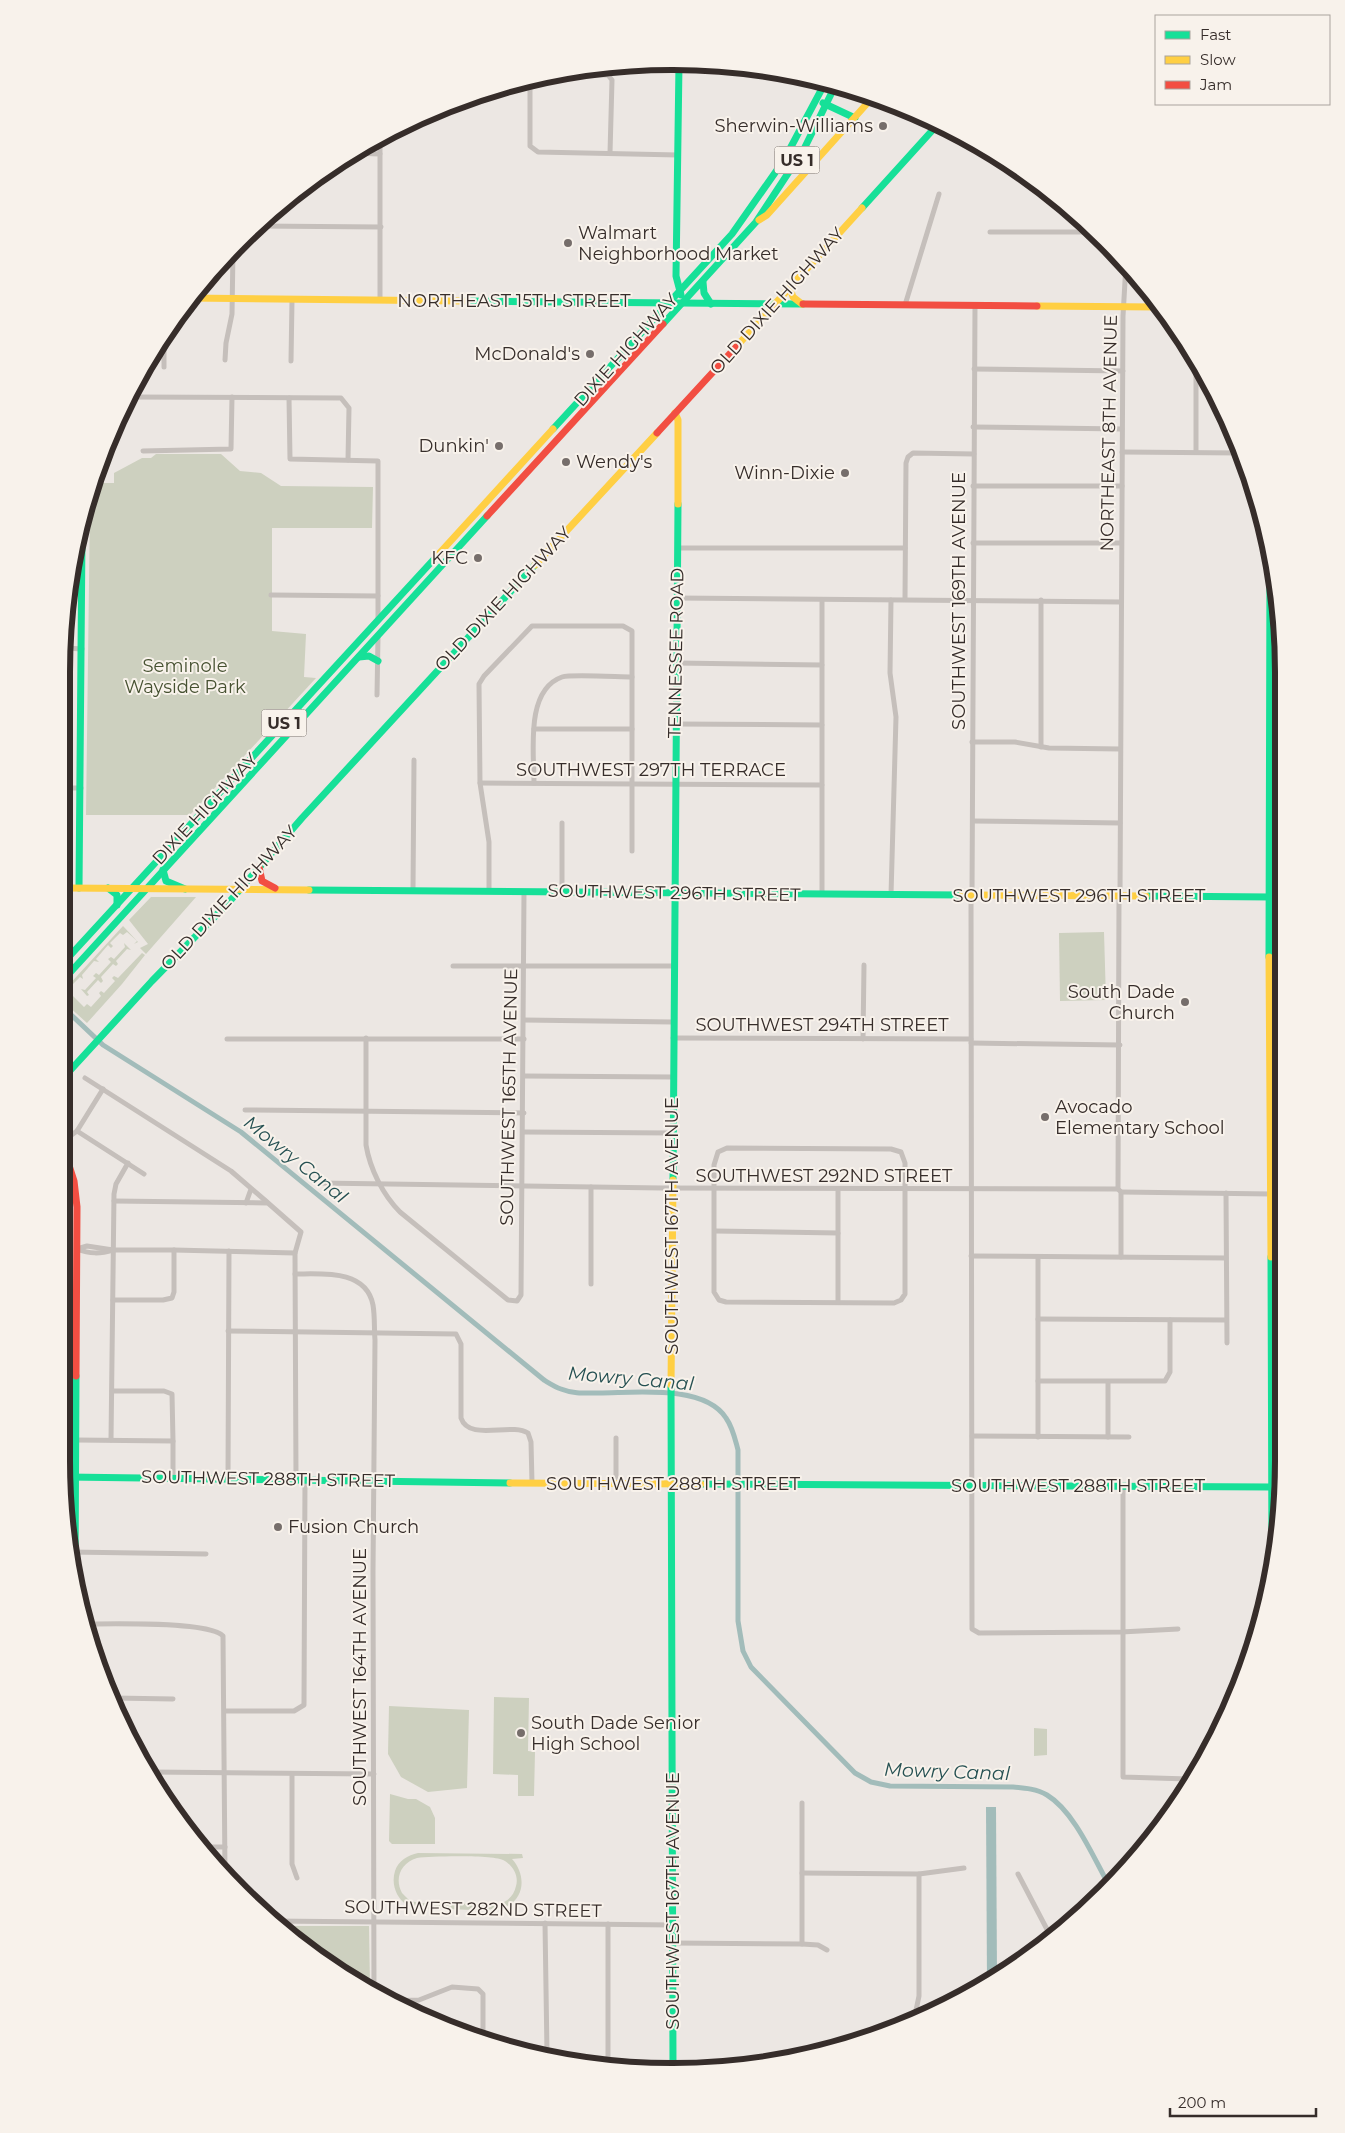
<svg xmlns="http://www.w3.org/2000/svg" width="1345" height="2133" viewBox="0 0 1345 2133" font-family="Montserrat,sans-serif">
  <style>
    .green { fill: #cdd0bf; fill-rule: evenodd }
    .water { fill: #a2bcba }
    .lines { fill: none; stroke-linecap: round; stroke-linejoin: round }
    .canal { stroke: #a2bcba; stroke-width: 5 }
    .street { stroke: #c5bfbb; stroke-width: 5 }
    .fast { stroke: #16e098; stroke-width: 7 }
    .slow { stroke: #ffcf43; stroke-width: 7 }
    .jam { stroke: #f24e42; stroke-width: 7 }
    .poi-dot { fill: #766e6b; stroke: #f8f2eb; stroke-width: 2 }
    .labels { text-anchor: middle; stroke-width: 4; stroke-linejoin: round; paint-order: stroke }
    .shield { fill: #f8f2eb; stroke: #706864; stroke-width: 1 }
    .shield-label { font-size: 16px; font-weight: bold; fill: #362d2a }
    .poi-label { font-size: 18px; fill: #362d2a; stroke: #f8f2eb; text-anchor: end }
    .street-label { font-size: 18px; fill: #362d2a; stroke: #f8f2eb }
    .park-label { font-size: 18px; fill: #465131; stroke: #f8f2eb }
    .water-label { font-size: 19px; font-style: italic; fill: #255052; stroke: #f8f2eb }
    .rim { fill: none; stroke: #362d2a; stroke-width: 6 }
  </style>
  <rect width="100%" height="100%" fill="#ece7e3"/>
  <!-- green -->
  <g class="green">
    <path d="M156 454H221L240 471 261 473 281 486 373 487 372 528H272V631L306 634 304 677 316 678 190 815H86L90 506 96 483H114V473L142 458H151Z"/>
    <path d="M151 897H196L146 954 140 948 148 944 129 920Z"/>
    <path d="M123 926 138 942 134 944 137 941 127 932 123 935 120 933 110 943 113 946 111 948 108 945 96 959 99 962 94 961 82 975 83 979 80 977 70 987 73 991 71 994 84 1007 87 1004 91 1007 101 996 99 993 101 991 104 993 115 981 112 978 114 976 118 978 142 953 145 955 122 984 87 1023 66 1004V988Z"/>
    <path d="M1104 932 1106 1000 1060 1001 1059 933Z"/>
    <path d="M124 943 131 950 127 949 116 961 118 964 116 966 113 964 101 977 103 981 101 983 98 980 87 992 89 995 87 996 81 989 85 990 96 978 93 976 96 973 99 975 111 962 108 959 111 957 114 959 125 947Z"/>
    <path d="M494 1697 529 1698 528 1751 535 1752 534 1796H518V1775L493 1774Z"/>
    <path d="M389 1706 469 1710 467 1788 428 1792 401 1777 388 1754Z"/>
    <path d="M1034 1728 1047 1729V1755L1034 1756Z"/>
    <path d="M390 1794 408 1799H416L430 1807 435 1818V1844H392L389 1841Z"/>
    <path d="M418 1853 522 1854 523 1858 512 1859C526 1874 526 1900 503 1908 492 1911 417 1910 407 1905 396 1898 391 1884 395 1871 398 1861 408 1855 418 1853ZM417 1858C432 1856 491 1855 503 1860 513 1865 519 1876 516 1886 514 1896 507 1902 498 1904L418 1903 409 1900 402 1893C394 1878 401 1863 417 1858Z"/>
    <path d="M278 1926H369L370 1988 301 1946Z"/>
  </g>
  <!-- water -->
  <path class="water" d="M986 1807H996L997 1977 987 1983Z"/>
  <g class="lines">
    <!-- canal -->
    <path class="canal" d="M66 1010 103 1045 241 1132 544 1380C549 1383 555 1387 561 1389 573 1394 586 1393 599 1393 634 1393 704 1384 726 1418 733 1428 735 1439 738 1450V1621L743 1651 751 1667 855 1773 871 1782 890 1786 1013 1787C1025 1788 1037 1789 1047 1795 1075 1812 1094 1859 1110 1887"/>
    <!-- street -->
    <g class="street">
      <path d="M561 74 608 75 612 80 610 153"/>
      <path d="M530 81V146L538 152 678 155"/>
      <path d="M985 150 989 157 998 159"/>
      <path d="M352 153 380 154"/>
      <path d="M257 226 381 227"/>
      <path d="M990 232H1092"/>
      <path d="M380 300V137"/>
      <path d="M905 305 939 194"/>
      <path d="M225 360 226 343 232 314 233 251"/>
      <path d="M291 361 292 300"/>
      <path d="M164 367V342"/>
      <path d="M974 369 1123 371"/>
      <path d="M132 397 341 398 349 408 348 460"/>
      <path d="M289 398 290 459 378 461V619"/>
      <path d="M973 427 1122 429"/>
      <path d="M143 451 231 449 232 397"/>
      <path d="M1122 452 1240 453"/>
      <path d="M1196 452V365"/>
      <path d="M973 486H1122"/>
      <path d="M973 543H1121"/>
      <path d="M678 548H905"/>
      <path d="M66 594H82"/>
      <path d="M271 595 378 596"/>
      <path d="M677 598 1121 602"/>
      <path d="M905 599 906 463 908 457 913 453 974 454"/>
      <path d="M891 600 890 673 896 717 891 895"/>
      <path d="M66 648 82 649"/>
      <path d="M676 663 822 665"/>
      <path d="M377 695 378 637"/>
      <path d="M675 724 822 725"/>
      <path d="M534 729H632"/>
      <path d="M972 742H1015L1049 748 1120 749"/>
      <path d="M1041 747V600"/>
      <path d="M1269 749H1282"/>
      <path d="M480 783 822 785"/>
      <path d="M534 783C534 752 525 690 562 677 571 674 619 677 632 677"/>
      <path d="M66 788H81"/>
      <path d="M973 821 1120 823"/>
      <path d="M413 891 414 760"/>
      <path d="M489 891V842L480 783 479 684 484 676 532 626H623L632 631V851"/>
      <path d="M562 892V823"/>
      <path d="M822 894V600"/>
      <path d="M971 895 972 1629 979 1633 1121 1632 1178 1629"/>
      <path d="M972 895 975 306"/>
      <path d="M1119 896 1118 1189 1121 1192V1257"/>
      <path d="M1120 896 1123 316 1126 264"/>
      <path d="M453 966H673"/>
      <path d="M524 1020 672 1022"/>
      <path d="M366 1038V1145C370 1169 383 1195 400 1212L508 1300 517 1301 521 1295 524 892"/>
      <path d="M673 1038 971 1039"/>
      <path d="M227 1039H524"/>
      <path d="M863 1039 864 965"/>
      <path d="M971 1043 1120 1045"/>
      <path d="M524 1076 672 1077"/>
      <path d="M85 1078 231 1171 267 1202"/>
      <path d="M245 1110 524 1113"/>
      <path d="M77 1131 144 1174"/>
      <path d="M524 1132 672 1133"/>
      <path d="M66 1139 77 1131 103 1089"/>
      <path d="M727 1148 891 1149 901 1152 905 1163V1294L901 1300 894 1303 726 1302 719 1300 714 1292V1165L718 1152Z"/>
      <path d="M319 1183 662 1188 1118 1189"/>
      <path d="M1121 1192 1280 1194"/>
      <path d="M1226 1193 1227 1343"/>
      <path d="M114 1201 268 1203 301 1232 295 1253 174 1250"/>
      <path d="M246 1203 251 1189"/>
      <path d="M715 1231 838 1233V1302"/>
      <path d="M838 1233V1189"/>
      <path d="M77 1249 87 1246 113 1250H174V1292L172 1298 163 1300H113"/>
      <path d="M77 1249C90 1254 100 1254 113 1250"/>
      <path d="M295 1253 296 1479"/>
      <path d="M971 1256 1226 1258"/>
      <path d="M1038 1257V1437"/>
      <path d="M295 1274C322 1274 366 1269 373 1305 375 1317 374 1329 375 1340L373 1572 374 1991"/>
      <path d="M591 1284V1187"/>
      <path d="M1038 1319 1226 1320"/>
      <path d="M228 1331 456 1334 461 1344V1418C469 1442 511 1422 528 1433L531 1442 532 1483"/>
      <path d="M1038 1381H1165L1170 1372V1320"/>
      <path d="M1108 1382V1437"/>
      <path d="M112 1391H164L172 1394 173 1441"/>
      <path d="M972 1436 1129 1437"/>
      <path d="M76 1440 173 1441V1478"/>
      <path d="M111 1440 114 1194 116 1184 128 1163"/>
      <path d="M228 1478 229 1251"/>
      <path d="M616 1484V1438"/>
      <path d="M1123 1486V1777L1188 1779"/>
      <path d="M69 1552 206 1554"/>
      <path d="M86 1624C110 1624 209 1621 223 1636L225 1874"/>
      <path d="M114 1698 173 1699"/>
      <path d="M225 1711H294L304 1705 305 1479"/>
      <path d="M151 1772 374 1774"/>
      <path d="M292 1774V1864L297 1878"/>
      <path d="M802 1803V1944"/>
      <path d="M203 1847H225"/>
      <path d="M802 1873 919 1874 964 1868"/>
      <path d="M1018 1874 1051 1937"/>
      <path d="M272 1921 673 1925"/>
      <path d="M545 1923 547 2053"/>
      <path d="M673 1943 802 1944 818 1945 827 1950"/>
      <path d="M389 2001 419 2000 452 1987 478 1989 483 1994V2041"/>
      <path d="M914 2020 919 1996V1874"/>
      <path d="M608 2065V1924"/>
    </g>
    <!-- fast -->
    <g class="fast">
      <path d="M679 64 676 276 681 295"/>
      <path d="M823 103 855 118"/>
      <path d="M862 208 939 123"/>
      <path d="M703 282 704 293 711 304"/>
      <path d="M463 301 803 304"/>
      <path d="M663 324 756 222 804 149 836 84"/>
      <path d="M553 429 732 234 784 160 826 81"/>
      <path d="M359 657 369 656 378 661"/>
      <path d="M163 870 166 881 185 889"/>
      <path d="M79 888 82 536"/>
      <path d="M108 888 117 895V905"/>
      <path d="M309 890 962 895"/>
      <path d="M1146 896 1281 897"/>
      <path d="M1269 957 1270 559"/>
      <path d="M66 960 436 557"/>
      <path d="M66 977 487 516"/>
      <path d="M66 1075 152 981 230 901 302 818 535 565"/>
      <path d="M673 1180 678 504"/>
      <path d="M1271 1257 1272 1563"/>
      <path d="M671 1385 673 2069"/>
      <path d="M67 1477 510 1483"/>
      <path d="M701 1484 1279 1487"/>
      <path d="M75 1578 76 1376"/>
    </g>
    <!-- slow -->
    <g class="slow">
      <path d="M759 220 767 215 872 98"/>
      <path d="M790 288 793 297 802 304"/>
      <path d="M189 298 463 301"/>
      <path d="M1037 306 1157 307"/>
      <path d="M736 347 862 208"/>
      <path d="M675 413 678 420V504"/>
      <path d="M436 557 553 429"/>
      <path d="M535 565 657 433"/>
      <path d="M66 888 309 890"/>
      <path d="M962 895 1146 896"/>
      <path d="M1269 957 1271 1257"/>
      <path d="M671 1385 673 1180"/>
      <path d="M510 1483 701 1484"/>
      <path d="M631 2070H642"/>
    </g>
    <!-- jam -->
    <g class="jam">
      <path d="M803 304 1037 306"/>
      <path d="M657 433 736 347"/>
      <path d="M487 516 663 324"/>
      <path d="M259 867 262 881 275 888"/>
      <path d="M66 1156 74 1181 77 1207 76 1376"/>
    </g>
  </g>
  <!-- markers -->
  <g class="poi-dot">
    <circle cx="883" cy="126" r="5"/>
    <circle cx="568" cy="243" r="5"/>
    <circle cx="590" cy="354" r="5"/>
    <circle cx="499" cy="446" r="5"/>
    <circle cx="566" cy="462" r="5"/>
    <circle cx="845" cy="473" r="5"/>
    <circle cx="478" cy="558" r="5"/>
    <circle cx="1185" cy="1002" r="5"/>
    <circle cx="1045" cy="1117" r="5"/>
    <circle cx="278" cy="1527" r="5"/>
    <circle cx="521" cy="1733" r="5"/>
  </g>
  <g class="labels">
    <!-- shield labels -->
    <g class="shield">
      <rect x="774.5" y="146.5" width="45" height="27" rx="4"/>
      <rect x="261.5" y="709.5" width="45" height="27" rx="4"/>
    </g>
    <g class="shield-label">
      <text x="797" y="166">US 1</text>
      <text x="284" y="729">US 1</text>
    </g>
    <!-- poi labels -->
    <g class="poi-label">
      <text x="873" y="132">Sherwin-Williams</text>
      <text x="578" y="239" text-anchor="start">Walmart<tspan x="578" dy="21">Neighborhood Market</tspan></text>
      <text x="580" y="360">McDonald's</text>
      <text x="489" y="452">Dunkin'</text>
      <text x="576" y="468" text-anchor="start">Wendy's</text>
      <text x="835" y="479">Winn-Dixie</text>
      <text x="468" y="564">KFC</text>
      <text x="1175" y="998">South Dade<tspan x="1175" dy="21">Church</tspan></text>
      <text x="1055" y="1113" text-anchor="start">Avocado<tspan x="1055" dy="21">Elementary School</tspan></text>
      <text x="288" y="1533" text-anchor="start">Fusion Church</text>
      <text x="531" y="1729" text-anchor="start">South Dade Senior<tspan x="531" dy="21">High School</tspan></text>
    </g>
    <!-- street labels -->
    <g class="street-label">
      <text x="514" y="307">NORTHEAST 15TH STREET</text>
      <text transform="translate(777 301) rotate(-48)" y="6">OLD DIXIE HIGHWAY</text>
      <text transform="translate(626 350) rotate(-48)" y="6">DIXIE HIGHWAY</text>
      <text transform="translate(1109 433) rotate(-89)" y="6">NORTHEAST 8TH AVENUE</text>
      <text transform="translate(503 599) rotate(-47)" y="6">OLD DIXIE HIGHWAY</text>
      <text transform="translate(959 601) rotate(-90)" y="6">SOUTHWEST 169TH AVENUE</text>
      <text transform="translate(676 653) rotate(-89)" y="6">TENNESSEE ROAD</text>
      <text x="651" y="776">SOUTHWEST 297TH TERRACE</text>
      <text transform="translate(205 809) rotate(-47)" y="6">DIXIE HIGHWAY</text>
      <text transform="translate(674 893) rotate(1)" y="6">SOUTHWEST 296TH STREET</text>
      <text x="1079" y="902">SOUTHWEST 296TH STREET</text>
      <text transform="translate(229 898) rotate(-47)" y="6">OLD DIXIE HIGHWAY</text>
      <text x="822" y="1031">SOUTHWEST 294TH STREET</text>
      <text transform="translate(509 1097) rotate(-89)" y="6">SOUTHWEST 165TH AVENUE</text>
      <text x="824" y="1182">SOUTHWEST 292ND STREET</text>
      <text transform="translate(672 1226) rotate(-90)" y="6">SOUTHWEST 167TH AVENUE</text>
      <text transform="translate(268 1479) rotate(1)" y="6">SOUTHWEST 288TH STREET</text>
      <text x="673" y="1490">SOUTHWEST 288TH STREET</text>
      <text x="1078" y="1492">SOUTHWEST 288TH STREET</text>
      <text transform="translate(360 1677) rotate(-90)" y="6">SOUTHWEST 164TH AVENUE</text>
      <text transform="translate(673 1901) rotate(-90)" y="6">SOUTHWEST 167TH AVENUE</text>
      <text transform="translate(473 1909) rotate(1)" y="6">SOUTHWEST 282ND STREET</text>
    </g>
    <!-- park labels -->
    <g class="park-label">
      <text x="185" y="672">Seminole<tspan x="185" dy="21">Wayside Park</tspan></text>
    </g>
    <!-- water labels -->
    <g class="water-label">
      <text transform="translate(296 1159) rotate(39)" y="7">Mowry Canal</text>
      <text transform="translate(631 1378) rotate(5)" y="7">Mowry Canal</text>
      <text transform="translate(947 1771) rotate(2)" y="7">Mowry Canal</text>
    </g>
  </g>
  <!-- crop -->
  <path d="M0 0H1345V2133H0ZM672 70H673A602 602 0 0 1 1275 672V1461A602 602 0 0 1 673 2063H672A602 602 0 0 1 70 1461V672A602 602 0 0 1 672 70Z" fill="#f8f2eb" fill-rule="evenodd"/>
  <path class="rim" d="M672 70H673A602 602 0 0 1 1275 672V1461A602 602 0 0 1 673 2063H672A602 602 0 0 1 70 1461V672A602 602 0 0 1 672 70Z"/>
  <!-- legend -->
  <rect x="1155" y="15" width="175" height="90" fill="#f8f2eb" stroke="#aaa39e"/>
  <rect x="1165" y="31" width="25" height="8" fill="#16e098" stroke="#aaa39e"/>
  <text x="1200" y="40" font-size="15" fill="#362d2a">Fast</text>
  <rect x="1165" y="56" width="25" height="8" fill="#ffcf43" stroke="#aaa39e"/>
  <text x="1200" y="65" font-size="15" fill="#362d2a">Slow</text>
  <rect x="1165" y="81" width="25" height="8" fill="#f24e42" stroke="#aaa39e"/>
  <text x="1200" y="90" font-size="15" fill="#362d2a">Jam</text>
  <!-- scale -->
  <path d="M1170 2108v8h146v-8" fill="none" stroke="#362d2a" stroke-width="2.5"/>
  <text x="1178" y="2108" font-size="15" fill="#362d2a" stroke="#f8f2eb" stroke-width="4" paint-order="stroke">200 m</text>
</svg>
